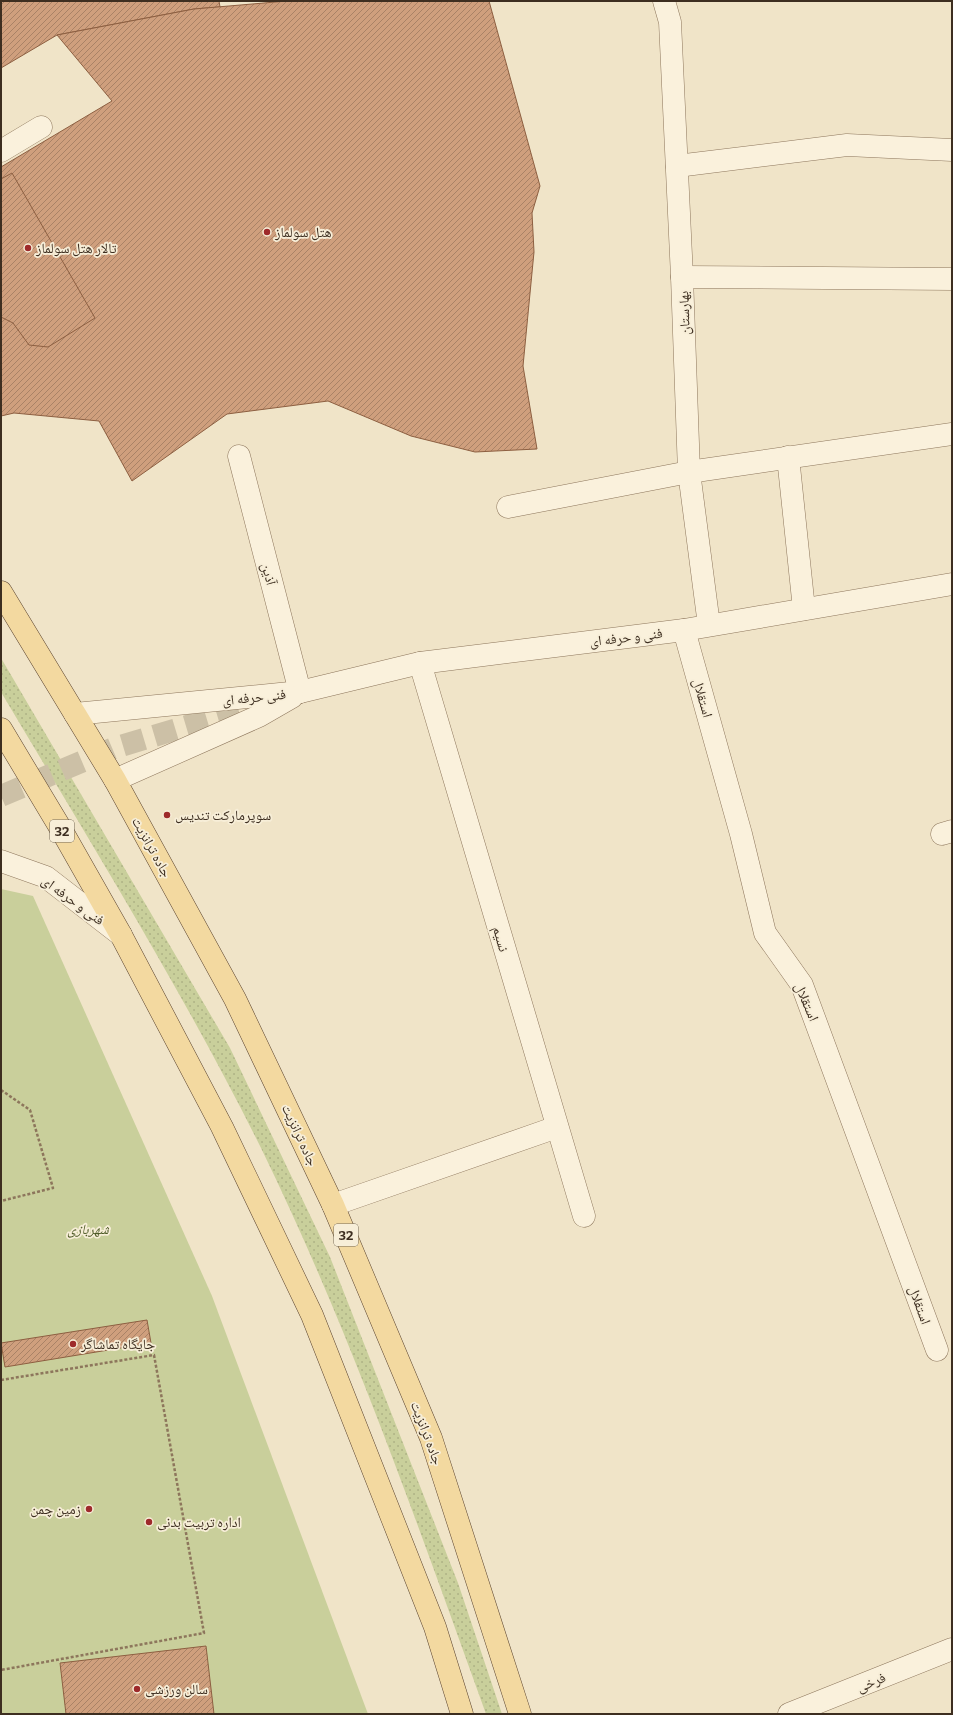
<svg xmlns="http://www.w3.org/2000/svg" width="953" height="1715" viewBox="0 0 953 1715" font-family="Bitter,'Noto Naskh Arabic',serif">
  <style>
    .grass { fill: url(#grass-dots) }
    .green { fill: #c9cf9b }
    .building { fill: url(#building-hatch); stroke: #8d5f41 }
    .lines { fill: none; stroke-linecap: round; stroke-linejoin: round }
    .minor-tunnel { stroke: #ccc0a6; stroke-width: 22; stroke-dasharray: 22 11; stroke-linecap: butt }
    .minor-casing { stroke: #8d765c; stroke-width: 23 }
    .major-casing { stroke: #5b4430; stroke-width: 23 }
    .path { stroke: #8d765c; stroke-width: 2.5; stroke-dasharray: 3 2; stroke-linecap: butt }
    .minor { stroke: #faf1dc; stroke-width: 22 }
    .major { stroke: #f3d9a0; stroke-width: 22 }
    .poi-dot { fill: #9e2a2b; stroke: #f7eed8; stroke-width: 1.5 }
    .labels { text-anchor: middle; stroke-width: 3.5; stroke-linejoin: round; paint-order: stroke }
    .shield { fill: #f7eed8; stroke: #756857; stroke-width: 1 }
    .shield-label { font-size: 13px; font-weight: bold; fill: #3d2e20 }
    .poi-label { font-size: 14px; fill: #3d2e20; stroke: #f7eed8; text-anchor: start }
    .street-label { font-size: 14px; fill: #3d2e20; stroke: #f7eed8 }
    .park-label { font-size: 14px; font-style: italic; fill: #4d5a26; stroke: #f7eed8 }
  </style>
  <defs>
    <pattern id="grass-dots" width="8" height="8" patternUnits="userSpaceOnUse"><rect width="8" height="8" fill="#c9cf9b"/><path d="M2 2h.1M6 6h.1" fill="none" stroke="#aeb285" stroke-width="1.8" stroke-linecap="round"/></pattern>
    <pattern id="building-hatch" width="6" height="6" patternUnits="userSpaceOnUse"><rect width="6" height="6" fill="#cf9f7d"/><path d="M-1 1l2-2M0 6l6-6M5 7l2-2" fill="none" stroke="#a98266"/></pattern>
  </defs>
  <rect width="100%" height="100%" fill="#f0e4c8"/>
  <!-- grass -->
  <path class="grass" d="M1 658 230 1048 330 1257 458 1583 502 1714H486C417 1523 350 1330 261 1148 183 991 90 842 1 692Z"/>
  <!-- green -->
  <path class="green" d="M1 889 33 896 212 1296 368 1714H1Z"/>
  <!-- building -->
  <g class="building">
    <path d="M1 1H219L220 7 194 9 57 35 1 68Z"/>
    <path d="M287 1H489L540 186 532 213 534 252 523 366 537 449 475 452 411 436 328 401 227 414 132 481 99 421 14 413 1 416V167L112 101 57 35 194 9Z"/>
    <path d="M12 173 95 318 48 347 29 345 13 323 1 317V179Z"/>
    <path d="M147 1320 151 1343 5 1367 1 1343Z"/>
    <path d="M206 1646 214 1714H66L60 1663Z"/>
  </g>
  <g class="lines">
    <!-- minor-tunnel -->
    <path class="minor-tunnel" d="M1 796 114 748 277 699"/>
    <!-- minor casing -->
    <g class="minor-casing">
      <g id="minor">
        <path d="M664 1 670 22 682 277 689 472 709 625"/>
        <path d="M1 151 41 127"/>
        <path d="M677 166 847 145 952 150"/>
        <path d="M682 277 952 279"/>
        <path d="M239 456 300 692"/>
        <path d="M788 457 804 609"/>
        <path d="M508 507 689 472 952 434"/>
        <path d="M684 630 741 834 765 933 802 985 937 1350"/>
        <path d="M420 663 584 1216"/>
        <path d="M75 714 300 692 420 663 684 630 952 584"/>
        <path d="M115 780 259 716 292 697"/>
        <path d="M942 834 952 831"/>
        <path d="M1 861 46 877 121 935"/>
        <path d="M333 1205 557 1127"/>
        <path d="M789 1714 952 1649"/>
      </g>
    </g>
    <!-- major casing -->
    <g class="major-casing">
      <g id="major">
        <path d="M1 592 115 780 235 999 333 1205 431 1438 520 1714"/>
        <path d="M1 729 58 824 121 935 222 1127 312 1315 435 1627 462 1714"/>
      </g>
    </g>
    <!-- path -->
    <g class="path">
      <path d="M1 1090 30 1110 53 1188 1 1201"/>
      <path d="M1 1380 154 1355 204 1633 1 1670"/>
    </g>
    <!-- minor -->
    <use href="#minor" class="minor"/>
    <!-- major -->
    <use href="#major" class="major"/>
  </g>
  <!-- markers -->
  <g class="poi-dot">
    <circle cx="267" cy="232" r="4"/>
    <circle cx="28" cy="248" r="4"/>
    <circle cx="167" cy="815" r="4"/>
    <circle cx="73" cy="1344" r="4"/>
    <circle cx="89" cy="1509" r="4"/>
    <circle cx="149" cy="1522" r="4"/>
    <circle cx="137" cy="1689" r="4"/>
  </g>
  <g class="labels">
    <!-- shield labels -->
    <g class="shield">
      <rect x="50" y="820" width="24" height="22" rx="3"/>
      <rect x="334" y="1224" width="24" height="22" rx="3"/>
    </g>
    <g class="shield-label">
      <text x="62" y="836">32</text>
      <text x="346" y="1240">32</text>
    </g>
    <!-- poi labels -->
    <g class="poi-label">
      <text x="275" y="237">هتل سولماز</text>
      <text x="36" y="253">تالار هتل سولماز</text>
      <text x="175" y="820">سوپرمارکت تندیس</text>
      <text x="81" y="1349">جایگاه تماشاگر</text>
      <text x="81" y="1514" text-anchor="end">زمین چمن</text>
      <text x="157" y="1527">اداره تربیت بدنی</text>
      <text x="145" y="1694">سالن ورزشی</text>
    </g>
    <!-- street labels -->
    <g class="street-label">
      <text transform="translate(684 313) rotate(-92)" y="5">بهارستان</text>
      <text transform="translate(269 574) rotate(75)" y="5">آذین</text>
      <text transform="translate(626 637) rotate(-7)" y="5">فنی و حرفه ای</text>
      <text transform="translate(254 697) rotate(-6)" y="5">فنی حرفه ای</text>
      <text transform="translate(703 698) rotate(74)" y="5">استقلال</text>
      <text transform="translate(152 847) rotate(61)" y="5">جاده ترانزیت</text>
      <text transform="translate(73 900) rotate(36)" y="5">فنی و حرفه ای</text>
      <text transform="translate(501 939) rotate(74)" y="5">نسيم</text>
      <text transform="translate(807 1002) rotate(67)" y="5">استقلال</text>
      <text transform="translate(300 1135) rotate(65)" y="5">جاده ترانزیت</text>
      <text transform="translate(920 1305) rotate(70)" y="5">استقلال</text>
      <text transform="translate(427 1433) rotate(69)" y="5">جاده ترانزیت</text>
      <text transform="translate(871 1682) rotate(-22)" y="5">فرخی</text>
    </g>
    <!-- park labels -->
    <g class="park-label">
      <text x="88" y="1234">شهربازی</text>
    </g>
  </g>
  <!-- border -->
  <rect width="953" height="1715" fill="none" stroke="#3d2e20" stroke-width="4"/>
</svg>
